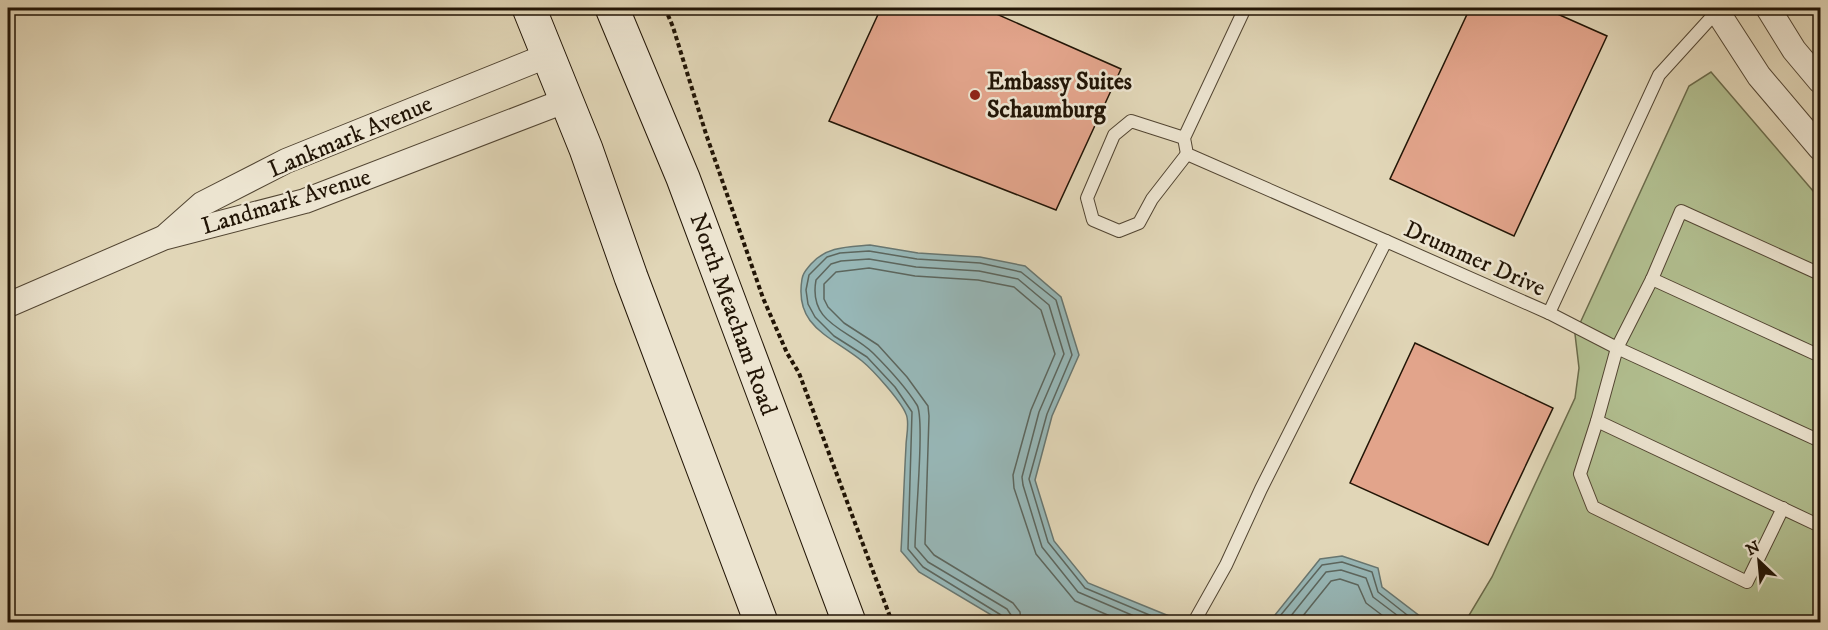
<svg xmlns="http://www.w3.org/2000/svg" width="1828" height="630" viewBox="0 0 1828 630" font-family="'IM FELL DW Pica',serif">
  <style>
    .green { fill: #b1be8f; stroke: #6a6a4a; stroke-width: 1.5 }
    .water { fill: #97b7b7; stroke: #687670; stroke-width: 1.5 }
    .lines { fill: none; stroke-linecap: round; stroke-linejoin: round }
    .shore { stroke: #5c665e; stroke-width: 1.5 }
    .building { fill: #e2a48b; stroke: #221506; stroke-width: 1.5 }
    .service-casing { stroke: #524532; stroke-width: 14 }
    .minor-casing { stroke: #524532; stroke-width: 26 }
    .secondary-casing { stroke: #221506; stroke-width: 35 }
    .path { stroke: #221506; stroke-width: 4; stroke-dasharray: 4.5 3; stroke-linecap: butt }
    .service { stroke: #ece4d0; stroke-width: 12 }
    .minor { stroke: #ece4d0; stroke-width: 24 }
    .secondary { stroke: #ece4d0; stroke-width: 33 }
    .poi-dot { fill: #8f2418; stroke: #ece4d0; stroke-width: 2 }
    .labels { text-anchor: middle; stroke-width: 5; stroke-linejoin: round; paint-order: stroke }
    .poi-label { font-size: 24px; font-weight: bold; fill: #221506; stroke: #ece4d0; text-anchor: start }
    .street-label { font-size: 24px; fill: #221506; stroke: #ece4d0 }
  </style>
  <rect width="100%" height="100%" fill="#e1d6b7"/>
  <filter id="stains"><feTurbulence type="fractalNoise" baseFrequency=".00333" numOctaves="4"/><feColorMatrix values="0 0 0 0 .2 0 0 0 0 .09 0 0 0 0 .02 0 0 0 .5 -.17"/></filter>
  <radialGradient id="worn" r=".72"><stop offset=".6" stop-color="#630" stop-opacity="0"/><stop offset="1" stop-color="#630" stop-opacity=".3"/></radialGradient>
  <!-- green -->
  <path class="green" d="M1711 72 1820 199V622H1465L1492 577 1575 398 1579 368 1575 334 1689 86Z"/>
  <!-- water -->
  <g class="water">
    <path d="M870 245 918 253 980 257 1025 266 1061 297 1079 355 1052 416 1035 480 1054 541 1088 583 1169 616 1166 622H1003L919 572 901 551C903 516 904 481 906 446 906 437 910 422 906 414 901 401 873 370 862 361 831 336 794 327 802 279 803 272 807 269 811 264 827 246 848 247 870 245Z"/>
    <path d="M1342 556 1378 568 1382 587 1421 617 1422 622H1266L1275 615 1320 559Z"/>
  </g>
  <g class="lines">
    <!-- shore -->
    <g class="shore">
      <path d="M1005 622 1001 615 923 567 908 549 912 412 895 387 867 357 834 336 815 317 808 304 806 290 809 275 827 257 840 253 869 251 917 259 980 263 1021 272 1056 300 1072 355 1047 414 1029 479 1048 542 1085 588 1159 619 1161 622"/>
      <path d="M1012 622 1011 615 1007 609 928 562 915 547C915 523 925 418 917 405 905 386 889 369 873 353 848 329 808 324 816 280L831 264 841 261 869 259 916 267 979 271 1018 279 1049 305 1064 354 1039 412 1022 477 1023 485 1042 547 1078 592 1148 622"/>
      <path d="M1021 622 1020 612 1013 603 934 555 925 544 929 416 928 406 907 377 878 345 844 323 828 307 824 299V284L836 272 869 268 915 276 978 280 1014 287 1041 310 1055 354 1031 410 1013 475 1014 488 1036 554 1075 601 1124 622"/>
      <path d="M1275 622 1322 565 1342 562 1372 572 1378 592 1416 622"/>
      <path d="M1286 622 1326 572 1341 570 1366 578 1373 597 1406 622"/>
      <path d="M1298 622 1331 581 1340 579 1358 585 1366 603 1391 622"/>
    </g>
  </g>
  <!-- building -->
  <g class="building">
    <path d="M881 8H983L1121 69 1056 210 829 121Z"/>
    <path d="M1470 8H1544L1607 36 1514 236 1390 179Z"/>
    <path d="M1415 343 1553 408 1488 545 1350 483Z"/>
  </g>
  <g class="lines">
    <!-- service casing -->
    <g class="service-casing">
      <g id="service">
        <path d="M1245 8 1184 138 1187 154 1386 241"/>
        <path d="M1184 138 1131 121 1114 135 1087 198 1093 220 1119 231 1139 223 1152 199 1187 154"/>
        <path d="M1820 274 1681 211 1652 279 1617 348 1597 421 1820 526"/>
        <path d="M1652 279 1820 356"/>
        <path d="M1549 313 1617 348 1820 441"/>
        <path d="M1597 421 1580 474 1593 507 1747 582 1783 508"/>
        <path d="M1194 622 1226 565 1261 489 1386 241 1549 313 1659 75 1719 9"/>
      </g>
    </g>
    <!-- minor casing -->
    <g class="minor-casing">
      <g id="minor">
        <path d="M1715 8 1759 76 1820 148"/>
        <path d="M1768 8 1794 50 1820 81"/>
        <path d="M167 235 202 204 286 161 549 55"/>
        <path d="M8 305 163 238 305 201 567 100"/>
      </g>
    </g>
    <!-- secondary casing -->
    <g class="secondary-casing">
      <g id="secondary">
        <path d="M529 8 586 149 631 277 761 622"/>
        <path d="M612 8 683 178 849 622"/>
      </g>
    </g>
    <!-- path -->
    <path class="path" d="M665 8 673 27 706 134 763 298 787 353 799 373 892 622"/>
    <!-- service -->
    <use href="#service" class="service"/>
    <!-- minor -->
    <use href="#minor" class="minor"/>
    <!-- secondary -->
    <use href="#secondary" class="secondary"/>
  </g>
  <!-- markers -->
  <circle class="poi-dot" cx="975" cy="95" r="6"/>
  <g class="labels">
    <!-- poi labels -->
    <g class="poi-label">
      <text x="987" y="89">Embassy Suites<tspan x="987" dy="28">Schaumburg</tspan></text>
    </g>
    <!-- street labels -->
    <g class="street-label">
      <text transform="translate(350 136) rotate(-23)" y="8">Lankmark Avenue</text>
      <text transform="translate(286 201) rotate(-17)" y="8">Landmark Avenue</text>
      <text transform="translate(1475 258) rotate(24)" y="8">Drummer Drive</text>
      <text transform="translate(734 314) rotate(70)" y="8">North Meacham Road</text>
    </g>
  </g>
  <!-- margin -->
  <rect width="1828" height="630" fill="none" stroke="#e1d6b7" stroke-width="30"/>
  <rect x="9" y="9" width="1810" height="612" fill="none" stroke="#221506" stroke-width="3"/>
  <rect x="15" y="15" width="1798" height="600" fill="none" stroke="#221506" stroke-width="1.5"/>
  <!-- north arrow -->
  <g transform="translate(1759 561) rotate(334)" stroke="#ece4d0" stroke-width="4.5" paint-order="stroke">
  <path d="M0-4.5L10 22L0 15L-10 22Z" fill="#221506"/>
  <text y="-9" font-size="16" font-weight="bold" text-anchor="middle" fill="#221506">N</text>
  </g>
  <rect width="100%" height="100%" filter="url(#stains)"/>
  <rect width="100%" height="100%" fill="url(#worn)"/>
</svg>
